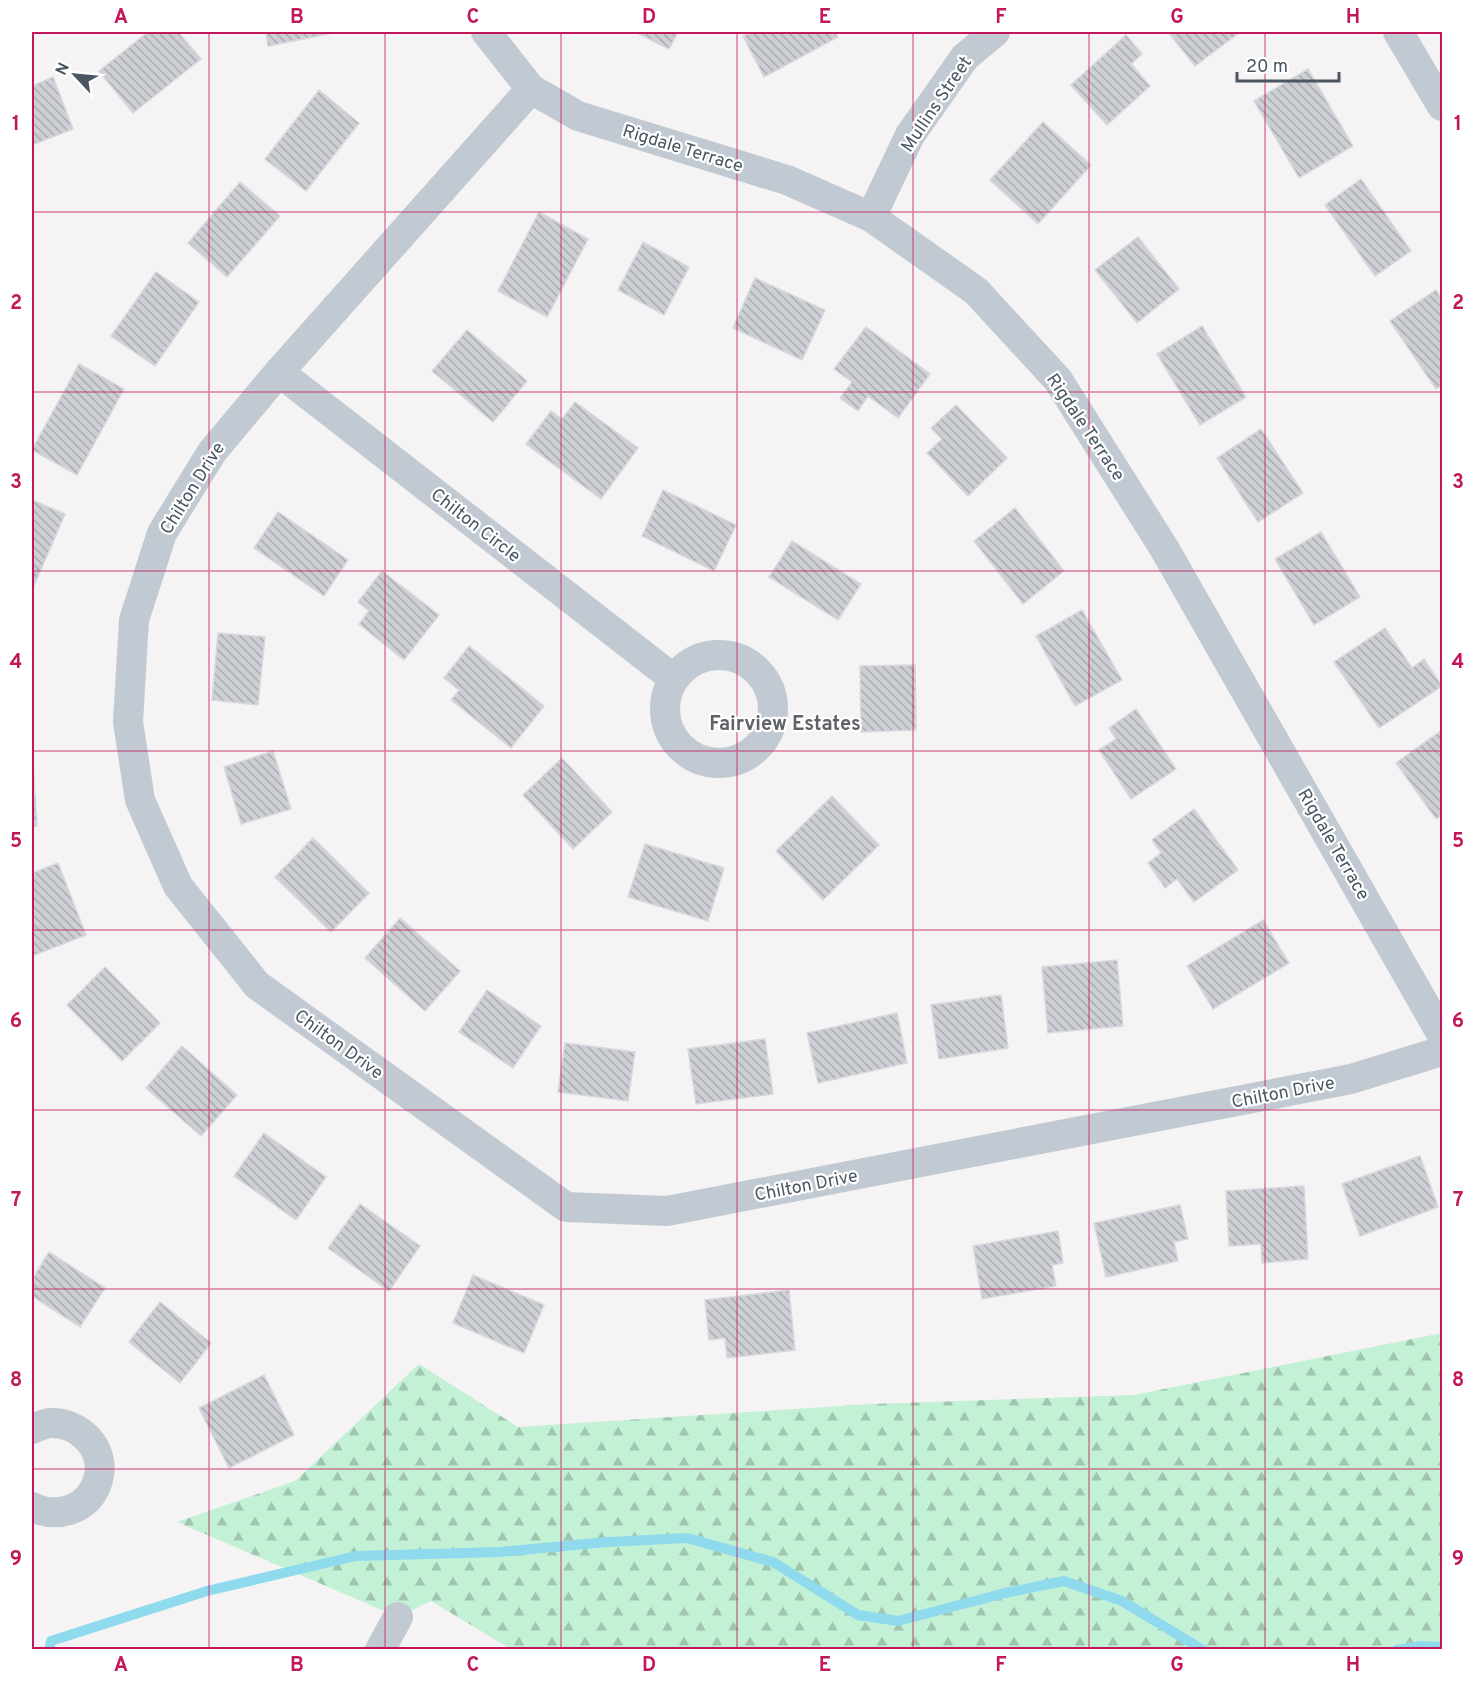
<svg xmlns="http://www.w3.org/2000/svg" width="1474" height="1681" viewBox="0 0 1474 1681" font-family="Overpass,sans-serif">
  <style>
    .forest { fill: url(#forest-firs) }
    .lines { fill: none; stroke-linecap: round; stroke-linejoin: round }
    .stream { stroke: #90daee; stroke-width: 10 }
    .building { fill: url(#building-back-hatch); stroke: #d7d9de; stroke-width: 1.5 }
    .minor { stroke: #c1cad2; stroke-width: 30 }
    .grid { fill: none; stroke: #c2185b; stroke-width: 1.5; stroke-opacity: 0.55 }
    .labels { text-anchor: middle; stroke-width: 4.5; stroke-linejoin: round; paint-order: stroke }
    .street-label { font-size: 18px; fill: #4a5661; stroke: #fff }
    .neighbourhood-label { font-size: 20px; font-weight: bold; fill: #5f6368; stroke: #fff }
    .neatline { fill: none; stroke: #c2185b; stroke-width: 2 }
    .grid-label { font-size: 20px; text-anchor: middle; font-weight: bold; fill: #c2185b }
  </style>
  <defs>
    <pattern id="forest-firs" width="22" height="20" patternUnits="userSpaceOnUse" patternTransform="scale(1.5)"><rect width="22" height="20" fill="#c3f1d5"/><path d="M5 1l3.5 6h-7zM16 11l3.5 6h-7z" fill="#a0c6b0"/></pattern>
    <pattern id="building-back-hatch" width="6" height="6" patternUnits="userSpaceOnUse" patternTransform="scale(1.5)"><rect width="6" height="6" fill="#cdcfd5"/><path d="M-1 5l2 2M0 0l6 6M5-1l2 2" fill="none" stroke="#a8abb0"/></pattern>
  </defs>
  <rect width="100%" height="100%" fill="#f5f3f3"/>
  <!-- forest -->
  <path class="forest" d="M1442 1333V1649H511L431 1601 398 1617 177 1522 295 1481 419 1364 518 1427 871 1404 1134 1395Z"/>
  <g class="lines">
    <!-- stream -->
    <g class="stream">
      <path d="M49 1650 51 1641 207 1591 356 1556 500 1552 608 1542 687 1538 773 1562 858 1615 898 1621 1005 1593 1064 1581 1122 1601 1203 1650"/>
      <path d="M1397 1650 1421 1646 1442 1647"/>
    </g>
  </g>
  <!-- building -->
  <g class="building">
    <path d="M148 32H178L201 59 133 113 99 71Z"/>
    <path d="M266 32H338L268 46Z"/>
    <path d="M635 32H678L669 49Z"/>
    <path d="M752 32H835L838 37 764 77 743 36Z"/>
    <path d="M1168 32H1240L1195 66Z"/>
    <path d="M1126 35 1142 54 1131 64 1150 86 1107 125 1071 85Z"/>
    <path d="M1308 69 1353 146 1299 178 1254 101Z"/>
    <path d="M53 77 73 129 32 145V86Z"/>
    <path d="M319 90 359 123 306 191 265 159Z"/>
    <path d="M1043 122 1091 165 1038 224 990 180Z"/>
    <path d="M1361 179 1411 251 1375 276 1325 205Z"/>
    <path d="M240 182 280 216 227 277 188 243Z"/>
    <path d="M539 212 588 239 547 317 498 291Z"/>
    <path d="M1138 237 1179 289 1137 323 1095 270Z"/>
    <path d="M643 242 689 267 664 315 618 290Z"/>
    <path d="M156 272 199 302 155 366 111 336Z"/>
    <path d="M755 278 825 310 802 360 733 328Z"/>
    <path d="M1436 290 1442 300V385L1436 389 1390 321Z"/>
    <path d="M1202 326 1246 397 1200 425 1157 354Z"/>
    <path d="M866 327 930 374 898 418 868 396 858 411 840 398 852 382 834 369Z"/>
    <path d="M467 330 527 381 493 422 432 371Z"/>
    <path d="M79 364 124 389 77 475 32 450Z"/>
    <path d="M575 402 638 448 601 499 526 444 551 411 562 419Z"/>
    <path d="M956 405 1007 458 968 496 927 453 942 439 931 428Z"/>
    <path d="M1261 429 1303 493 1258 522 1217 458Z"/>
    <path d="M663 490 736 525 714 571 642 536Z"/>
    <path d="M32 500 65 514 33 588 32 587Z"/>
    <path d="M1015 508 1064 571 1023 604 974 541Z"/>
    <path d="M278 512 348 560 324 596 254 548Z"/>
    <path d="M1321 532 1360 597 1314 625 1275 559Z"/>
    <path d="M792 541 861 584 838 620 769 577Z"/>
    <path d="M382 571 439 615 404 660 359 624 369 611 358 602Z"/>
    <path d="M1082 610 1122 680 1075 706 1036 636Z"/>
    <path d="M1385 628 1412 668 1424 659 1442 686 1379 728 1334 662Z"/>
    <path d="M218 633 265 637 258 705 212 700Z"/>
    <path d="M469 646 544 706 511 748 451 700 459 690 444 678Z"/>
    <path d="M915 665 916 730 861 732 860 666Z"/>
    <path d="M1136 709 1176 769 1131 799 1099 750 1116 739 1109 728Z"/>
    <path d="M1442 730V815L1436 819 1396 763Z"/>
    <path d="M32 748 37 826 32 827Z"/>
    <path d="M273 751 291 809 241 824 224 767Z"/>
    <path d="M562 758 612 812 573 849 523 795Z"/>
    <path d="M832 796 879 845 823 900 776 851Z"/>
    <path d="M1194 809 1238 870 1194 902 1177 879 1165 888 1148 863 1161 853 1152 840Z"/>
    <path d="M313 838 369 893 331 932 275 877Z"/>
    <path d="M645 844 724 868 708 921 628 897Z"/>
    <path d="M58 863 86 935 32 956V873Z"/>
    <path d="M400 918 460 971 425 1011 365 958Z"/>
    <path d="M1263 920 1289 963 1213 1009 1187 966Z"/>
    <path d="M1117 960 1123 1026 1048 1033 1042 967Z"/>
    <path d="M105 967 160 1023 122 1061 67 1005Z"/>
    <path d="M487 990 541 1026 513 1068 459 1032Z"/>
    <path d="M1001 995 1008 1048 939 1059 931 1005Z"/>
    <path d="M897 1013 907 1063 818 1083 807 1033Z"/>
    <path d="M765 1039 773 1094 696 1104 688 1049Z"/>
    <path d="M565 1043 635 1052 628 1101 558 1092Z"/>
    <path d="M182 1046 237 1095 201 1136 146 1088Z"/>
    <path d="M264 1133 326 1177 296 1220 234 1176Z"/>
    <path d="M1420 1156 1438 1207 1360 1236 1342 1184Z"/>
    <path d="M1304 1186 1308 1259 1262 1263 1261 1244 1229 1246 1226 1191Z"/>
    <path d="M360 1204 420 1246 389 1291 328 1248Z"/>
    <path d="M1180 1205 1188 1239 1174 1242 1178 1261 1106 1277 1094 1223Z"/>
    <path d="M1058 1231 1063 1263 1052 1265 1056 1286 982 1299 973 1246Z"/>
    <path d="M49 1252 105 1288 80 1327 32 1296V1280Z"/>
    <path d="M473 1275 544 1305 524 1353 453 1323Z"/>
    <path d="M789 1290 795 1350 727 1358 725 1338 709 1340 705 1300Z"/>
    <path d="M160 1302 211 1343 180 1383 129 1342Z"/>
    <path d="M264 1375 294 1435 229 1468 199 1408Z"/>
  </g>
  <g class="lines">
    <!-- minor -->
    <g class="minor">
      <path d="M486 32 531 89 578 116 787 180 871 217 976 291 1058 380 1164 548 1442 1035"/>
      <path d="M1398 32 1442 106"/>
      <path d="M531 89 279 372 212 452 162 533 134 620 128 722 140 800 178 886 257 985 566 1207 667 1211 1351 1079 1442 1051"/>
      <path d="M871 217 910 135 965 57 995 32"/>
      <path d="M279 372 674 679"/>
      <circle cx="719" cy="709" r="54"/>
      <path d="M32 1429C37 1427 43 1424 49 1423 79 1421 107 1449 98 1480 89 1510 58 1519 32 1507"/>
      <path d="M380 1650 398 1617"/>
    </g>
  </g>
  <!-- grid -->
  <path class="grid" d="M209 32V1650M385 32V1650M561 32V1650M737 32V1650M913 32V1650M1089 32V1650M1265 32V1650M32 212H1442M32 392H1442M32 571H1442M32 751H1442M32 930H1442M32 1110H1442M32 1289H1442M32 1469H1442"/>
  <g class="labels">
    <!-- street labels -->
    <g class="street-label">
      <text transform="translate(936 104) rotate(-56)" y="6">Mullins Street</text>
      <text transform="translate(683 148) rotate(17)" y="6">Rigdale Terrace</text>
      <text transform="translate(1086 427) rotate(56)" y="6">Rigdale Terrace</text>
      <text transform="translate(192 488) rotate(-58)" y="6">Chilton Drive</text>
      <text transform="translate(476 525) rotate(38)" y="6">Chilton Circle</text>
      <text transform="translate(1334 844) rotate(60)" y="6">Rigdale Terrace</text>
      <text transform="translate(339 1044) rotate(36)" y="6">Chilton Drive</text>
      <text transform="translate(1283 1092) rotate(-11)" y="6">Chilton Drive</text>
      <text transform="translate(806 1185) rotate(-11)" y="6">Chilton Drive</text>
    </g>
    <!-- neighbourhood labels -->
    <g class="neighbourhood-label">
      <text x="785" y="730">Fairview Estates</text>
    </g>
  </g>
  <!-- border -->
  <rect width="1474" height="1681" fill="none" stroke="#ffffff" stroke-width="66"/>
  <!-- north arrow -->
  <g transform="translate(75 75) rotate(296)" stroke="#ffffff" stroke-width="4.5" paint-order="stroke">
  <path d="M0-4.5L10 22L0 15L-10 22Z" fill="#4a5661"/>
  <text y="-9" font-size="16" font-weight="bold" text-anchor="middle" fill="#4a5661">N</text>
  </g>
  <!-- scale -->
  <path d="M1237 72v9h102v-9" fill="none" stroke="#4a5661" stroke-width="3"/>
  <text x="1246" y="72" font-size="18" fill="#4a5661" stroke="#ffffff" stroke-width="4.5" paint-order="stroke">20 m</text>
  <rect x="33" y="33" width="1408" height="1615" class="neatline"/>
  <g class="grid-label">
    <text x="121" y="23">A</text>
    <text x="297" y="23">B</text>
    <text x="473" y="23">C</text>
    <text x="649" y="23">D</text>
    <text x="825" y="23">E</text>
    <text x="1001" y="23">F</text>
    <text x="1177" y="23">G</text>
    <text x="1353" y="23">H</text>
    <text x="16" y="130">1</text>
    <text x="1458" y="130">1</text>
    <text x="16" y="309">2</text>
    <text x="1458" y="309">2</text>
    <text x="16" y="488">3</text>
    <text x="1458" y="488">3</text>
    <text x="16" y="668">4</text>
    <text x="1458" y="668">4</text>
    <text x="16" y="847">5</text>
    <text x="1458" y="847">5</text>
    <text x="16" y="1027">6</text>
    <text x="1458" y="1027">6</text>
    <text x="16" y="1206">7</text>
    <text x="1458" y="1206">7</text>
    <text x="16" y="1386">8</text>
    <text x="1458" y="1386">8</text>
    <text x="16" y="1565">9</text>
    <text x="1458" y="1565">9</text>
    <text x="121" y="1671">A</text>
    <text x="297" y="1671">B</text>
    <text x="473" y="1671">C</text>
    <text x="649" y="1671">D</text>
    <text x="825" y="1671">E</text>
    <text x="1001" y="1671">F</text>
    <text x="1177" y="1671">G</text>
    <text x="1353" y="1671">H</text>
  </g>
</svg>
